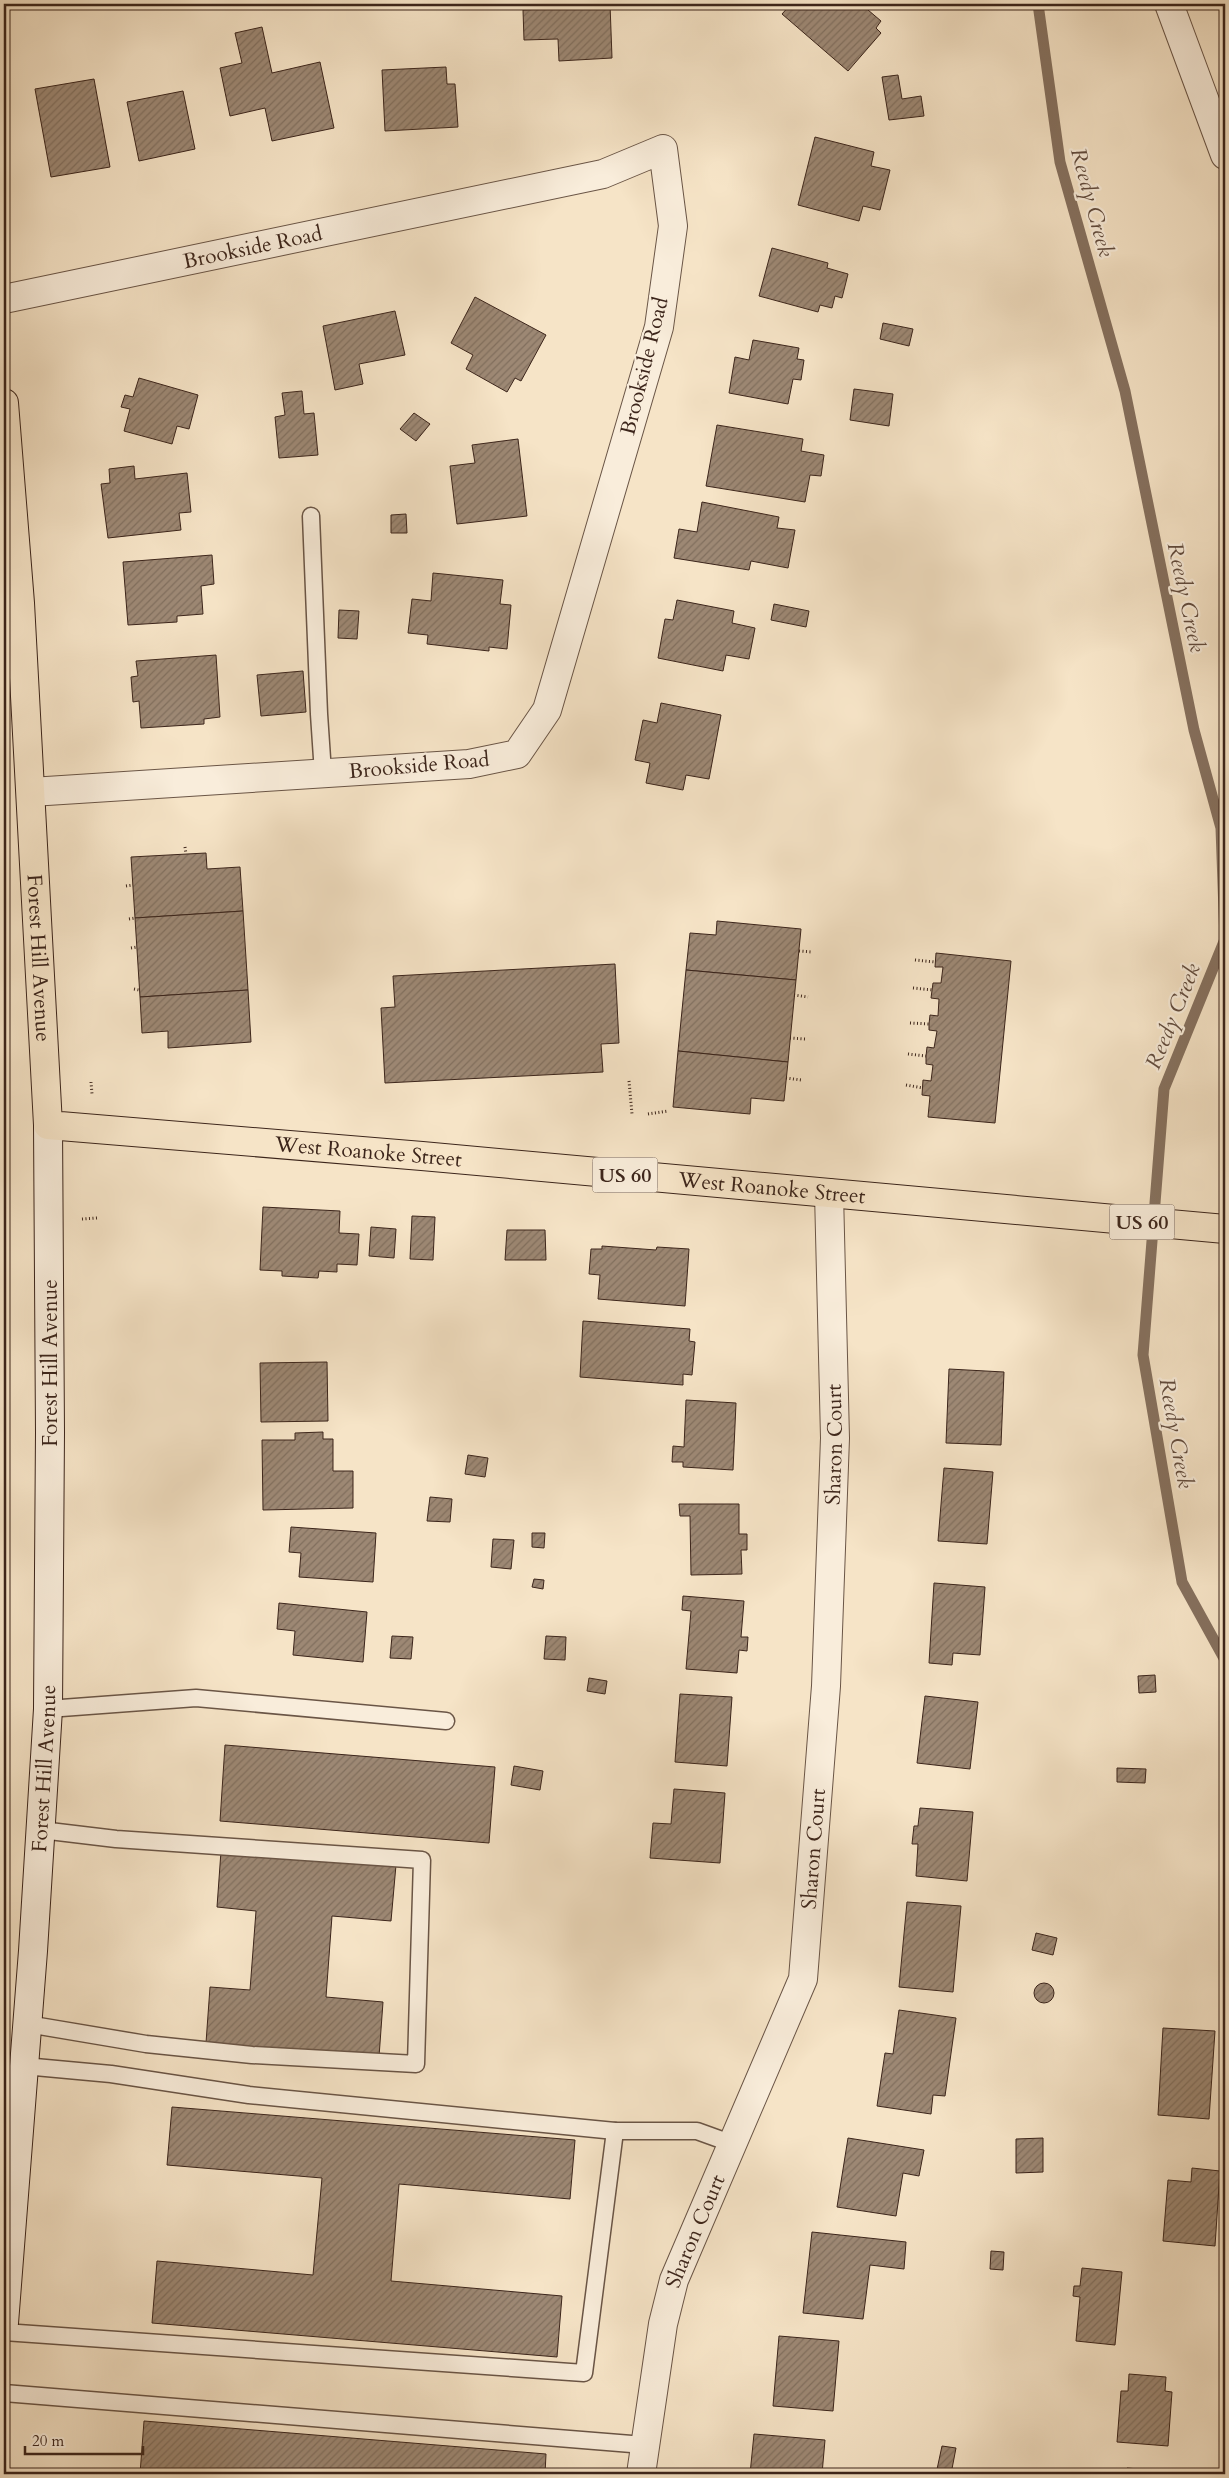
<svg xmlns="http://www.w3.org/2000/svg" width="1229" height="2478" viewBox="0 0 1229 2478" font-family="Cardo,serif">
  <style>
    .forest { fill: url(#forest-firs); stroke: #897462 }
    .lines { fill: none; stroke-linecap: round; stroke-linejoin: round }
    .stream { stroke: #86715f; stroke-width: 11 }
    .building { fill: url(#building-hatch); stroke: #3c251b }
    .service-casing { stroke: #6a5546; stroke-width: 19 }
    .minor-casing { stroke: #6a5546; stroke-width: 30 }
    .secondary-casing { stroke: #3c251b; stroke-width: 30 }
    .primary-casing { stroke: #3c251b; stroke-width: 30 }
    .path { stroke: #3c251b; stroke-width: 3; stroke-dasharray: 1 2.5; stroke-linecap: butt }
    .service { stroke: #f9eddb; stroke-width: 16 }
    .minor { stroke: #f9eddb; stroke-width: 28 }
    .secondary { stroke: #f9eddb; stroke-width: 28 }
    .primary { stroke: #f6e4c7; stroke-width: 28 }
    .labels { text-anchor: middle; stroke-width: 4.5; stroke-linejoin: round; paint-order: stroke }
    .shield { fill: #f9eddb; stroke: #756155; stroke-width: 1 }
    .shield-label { font-size: 20px; font-weight: bold; fill: #3c251b }
    .street-label { font-size: 21px; fill: #3c251b; stroke: #f9eddb }
    .water-label { font-size: 22px; font-style: italic; fill: #614b3d; stroke: #f9eddb }
  </style>
  <defs>
    <pattern id="forest-firs" width="22" height="20" patternUnits="userSpaceOnUse" patternTransform="scale(1.25)"><rect width="22" height="20" fill="#d6c4aa"/><path d="M5 1l3.5 6h-7zM16 11l3.5 6h-7z" fill="#b9a892"/></pattern>
    <pattern id="building-hatch" width="6" height="6" patternUnits="userSpaceOnUse" patternTransform="scale(1.25)"><rect width="6" height="6" fill="#9d8874"/><path d="M-1 1l2-2M0 6l6-6M5 7l2-2" fill="none" stroke="#816f5e"/></pattern>
  </defs>
  <rect width="100%" height="100%" fill="#f6e4c7"/>
  <filter id="stains"><feTurbulence type="fractalNoise" baseFrequency=".004" numOctaves="4"/><feColorMatrix values="0 0 0 0 .2 0 0 0 0 .09 0 0 0 0 .02 0 0 0 .5 -.17"/></filter>
  <radialGradient id="worn" r=".72"><stop offset=".6" stop-color="#630" stop-opacity="0"/><stop offset="1" stop-color="#630" stop-opacity=".3"/></radialGradient>
  <!-- forest -->
  <path class="forest" d="M4 1127 9 1241 4 1539Z"/>
  <g class="lines">
    <!-- stream -->
    <path class="stream" d="M1038 4 1060 162 1125 391 1194 730 1221 828 1225 939 1164 1089 1143 1355 1182 1582 1225 1660"/>
  </g>
  <!-- building -->
  <g class="building">
    <path d="M540 4H610L612 58 559 61 558 39 524 40 523 10 541 9Z"/>
    <path d="M791 4H861L881 21 876 28 881 33 848 71 782 14Z"/>
    <path d="M262 27 272 73 320 62 334 128 272 141 265 108 230 116 220 68 242 63 235 33Z"/>
    <path d="M446 67 447 84H455L458 127 385 131 382 70Z"/>
    <path d="M898 75 902 99 921 96 924 116 889 120 882 77Z"/>
    <path d="M94 79 110 167 51 177 35 89Z"/>
    <path d="M183 91 195 149 139 161 127 102Z"/>
    <path d="M815 137 874 152 871 166 890 170 880 210 863 206 859 221 798 205Z"/>
    <path d="M772 248 828 263 827 268 848 274 842 298 835 296 832 308 820 305 818 312 759 296Z"/>
    <path d="M475 297 546 335 521 381 515 378 507 392 466 369 473 355 451 343Z"/>
    <path d="M395 311 405 355 359 364 363 384 335 390 323 326Z"/>
    <path d="M883 323 913 329 909 346 880 339Z"/>
    <path d="M753 340 799 348 797 359 804 360 801 380 793 379 788 404 729 393 735 357 749 360Z"/>
    <path d="M139 378 198 395 189 429 177 426 172 444 124 431 130 409 121 407 125 395 133 397Z"/>
    <path d="M854 389 893 394 889 426 850 420Z"/>
    <path d="M302 391 304 414 314 413 318 455 279 458 275 417 285 415 282 393Z"/>
    <path d="M414 413 430 424 416 441 400 429Z"/>
    <path d="M717 425 803 439 801 451 824 455 821 476 810 475 805 502 706 486Z"/>
    <path d="M518 439 527 516 457 524 450 466 475 463 472 445Z"/>
    <path d="M134 466 135 479 187 473 191 512 179 513 181 530 108 538 101 484 110 483 109 469Z"/>
    <path d="M702 502 779 517 777 528 795 530 788 568 751 561 749 570 674 558 679 529 697 532Z"/>
    <path d="M406 514 407 533H391V515Z"/>
    <path d="M212 555 214 584 201 586 203 614 177 616V622L128 625 123 562Z"/>
    <path d="M433 573 503 580 500 604 511 605 507 649 489 647V651L427 644 428 635 408 633 412 599 431 601Z"/>
    <path d="M677 600 734 611 732 623 755 628 749 659 726 655 723 671 658 658 665 619 673 620Z"/>
    <path d="M774 604 809 611 806 627 771 620Z"/>
    <path d="M339 610 359 611 357 639 338 638Z"/>
    <path d="M216 655 220 717 204 719V724L141 728 139 701 133 702 131 677 138 676 136 661Z"/>
    <path d="M303 671 306 712 261 716 257 675Z"/>
    <path d="M661 703 721 715 709 779 686 775 683 790 646 783 650 763 635 760 643 720 657 723Z"/>
    <path d="M206 853 207 869 240 867 243 911 135 918 131 857Z"/>
    <path d="M243 911 248 990 140 997 135 918Z"/>
    <path d="M717 921 801 929 796 980 686 970 690 933 716 935Z"/>
    <path d="M936 953 1011 961 995 1123 928 1117 930 1096 922 1095 923 1080 931 1081 933 1065 926 1064V1056L927 1047 934 1048 937 1031 929 1030V1024L930 1015 938 1016 939 999 931 998 933 983H941L943 967H935Z"/>
    <path d="M615 964 619 1043 601 1044 603 1072 385 1083 381 1008 395 1007 393 976Z"/>
    <path d="M686 970 796 980 788 1062 678 1051Z"/>
    <path d="M248 990 251 1042 168 1048V1031L142 1033 140 997Z"/>
    <path d="M678 1051 788 1062 784 1101 751 1098 750 1114 673 1107Z"/>
    <path d="M263 1207 340 1211 339 1233 359 1234 357 1265 337 1264V1272L319 1271 318 1278 282 1276V1271L260 1270Z"/>
    <path d="M412 1216 435 1217 433 1260 410 1259Z"/>
    <path d="M371 1227 396 1229 394 1258 369 1256Z"/>
    <path d="M507 1230H545L546 1260H505Z"/>
    <path d="M602 1246 656 1250 657 1247 689 1249 685 1306 598 1299 600 1275 589 1274 591 1249H602Z"/>
    <path d="M583 1321 690 1329 689 1341 695 1342 692 1375 683 1374V1385L580 1377Z"/>
    <path d="M327 1362 328 1421 261 1422 260 1363Z"/>
    <path d="M949 1369 1004 1372 1001 1445 946 1443Z"/>
    <path d="M686 1400 736 1403 733 1470 683 1467V1462H672L673 1446 684 1447Z"/>
    <path d="M323 1432V1439H333V1471H353V1508L263 1510 262 1440H295V1433Z"/>
    <path d="M468 1455 488 1458 485 1477 465 1474Z"/>
    <path d="M944 1468 993 1472 987 1544 938 1541Z"/>
    <path d="M430 1497 452 1499 450 1522 427 1521Z"/>
    <path d="M679 1504H739V1534H747V1550H741L742 1574 691 1575 690 1516H680Z"/>
    <path d="M291 1527 376 1533 373 1582 299 1577 301 1553 289 1552Z"/>
    <path d="M532 1533H545L544 1548 532 1547Z"/>
    <path d="M493 1539 514 1540 511 1569 491 1567Z"/>
    <path d="M534 1579 544 1580 543 1589 532 1587Z"/>
    <path d="M934 1583 985 1587 980 1655 953 1653 952 1665 929 1663Z"/>
    <path d="M683 1596 744 1601 741 1637H748L747 1651 739 1650 737 1673 686 1669 691 1611 682 1610Z"/>
    <path d="M279 1603 367 1612 363 1662 293 1655 295 1631 277 1629Z"/>
    <path d="M392 1636 413 1637 411 1659 390 1658Z"/>
    <path d="M546 1636 566 1637 565 1660 544 1659Z"/>
    <path d="M1155 1675 1156 1692 1139 1693 1138 1676Z"/>
    <path d="M589 1678 607 1681 605 1694 587 1691Z"/>
    <path d="M680 1694 732 1697 727 1766 675 1762Z"/>
    <path d="M925 1696 978 1702 970 1769 917 1763Z"/>
    <path d="M225 1745 495 1767 489 1843 220 1821Z"/>
    <path d="M514 1766 543 1771 540 1790 511 1785Z"/>
    <path d="M1117 1768 1146 1769 1145 1783 1117 1782Z"/>
    <path d="M674 1789 725 1793 720 1863 650 1858 653 1823 671 1824Z"/>
    <path d="M920 1808 973 1812 967 1881 916 1876 918 1844H912L914 1826H918Z"/>
    <path d="M221 1851 396 1865 391 1921 332 1916 326 1997 383 2002 379 2057 206 2043 210 1987 250 1990 256 1911 217 1907Z"/>
    <path d="M907 1902 961 1906 953 1992 899 1987Z"/>
    <path d="M1036 1933 1057 1938 1053 1955 1032 1950Z"/>
    <circle cx="1044" cy="1993" r="10"/>
    <path d="M899 2010 956 2018 945 2096 933 2095 931 2114 877 2106 885 2053 893 2054Z"/>
    <path d="M1163 2028 1215 2031 1209 2119 1158 2115Z"/>
    <path d="M172 2107 575 2140 570 2199 399 2184 391 2281 562 2296 557 2357 152 2323 157 2261 313 2275 322 2178 167 2165Z"/>
    <path d="M848 2138 924 2150 919 2176 903 2173 896 2216 837 2207Z"/>
    <path d="M1043 2138V2172L1016 2173V2139Z"/>
    <path d="M1192 2168 1220 2171 1215 2246 1163 2241 1168 2180 1191 2182Z"/>
    <path d="M812 2232 906 2242 904 2269 870 2265 863 2319 803 2313Z"/>
    <path d="M991 2251 1004 2252 1003 2270 990 2269Z"/>
    <path d="M1082 2268 1122 2272 1115 2345 1076 2341 1080 2297 1073 2296 1074 2286H1080Z"/>
    <path d="M779 2336 839 2341 833 2411 773 2406Z"/>
    <path d="M1129 2374 1166 2377 1165 2391 1172 2392 1168 2446 1117 2442 1121 2391H1128Z"/>
    <path d="M144 2421 546 2454 545 2474H140Z"/>
    <path d="M754 2434 825 2440 822 2474H750Z"/>
    <path d="M942 2446 956 2448 951 2474H936Z"/>
    <path d="M1127 2468 1186 2473 1185 2474H1126Z"/>
  </g>
  <g class="lines">
    <!-- service casing -->
    <g class="service-casing">
      <g id="service">
        <path d="M311 516 319 714 323 773"/>
        <path d="M48 1709 196 1698 446 1721"/>
        <path d="M27 2024 146 2044 252 2055 416 2064 422 1860 116 1839 41 1830"/>
        <path d="M24 2066 111 2074 249 2095 615 2131H697L733 2144"/>
        <path d="M4 2332 584 2373 615 2131"/>
        <path d="M4 2393 644 2445"/>
      </g>
    </g>
    <!-- minor casing -->
    <g class="minor-casing">
      <g id="minor">
        <path d="M1169 4 1225 155"/>
        <path id="s1" d="M4 299 603 174 663 149 673 226 659 327 547 710 517 754 469 764 31 792"/>
        <path id="s2" d="M641 2474 663 2324 674 2280 803 1979 826 1686 835 1438 829 1193"/>
      </g>
    </g>
    <!-- secondary casing -->
    <g class="secondary-casing">
      <g id="secondary">
        <path id="s3" d="M4 2323 33 1951 48 1709 50 1432 48 1125"/>
      </g>
    </g>
    <!-- primary casing -->
    <g class="primary-casing">
      <g id="primary">
        <path id="s4" d="M4 403 20 603 48 1125 422 1156 1225 1229"/>
      </g>
    </g>
    <!-- path -->
    <g class="path">
      <path d="M185 847 186 854"/>
      <path d="M126 886 133 885"/>
      <path d="M129 919 135 918"/>
      <path d="M131 948 137 947"/>
      <path d="M799 951 812 952"/>
      <path d="M915 960 935 962"/>
      <path d="M913 988 933 990"/>
      <path d="M134 989 139 990"/>
      <path d="M794 995 808 997"/>
      <path d="M910 1023 929 1024"/>
      <path d="M790 1038 805 1039"/>
      <path d="M908 1054 926 1056"/>
      <path d="M786 1078 801 1080"/>
      <path d="M629 1081 632 1114"/>
      <path d="M91 1082 92 1094"/>
      <path d="M906 1085 923 1088"/>
      <path d="M648 1114 668 1111"/>
      <path d="M82 1219 97 1218"/>
    </g>
    <!-- service -->
    <use href="#service" class="service"/>
    <!-- minor -->
    <use href="#minor" class="minor"/>
    <!-- secondary -->
    <use href="#secondary" class="secondary"/>
    <!-- primary -->
    <use href="#primary" class="primary"/>
  </g>
  <g class="labels">
    <!-- shield labels -->
    <g class="shield">
      <rect x="592.5" y="1157.5" width="65" height="35" rx="4"/>
      <rect x="1109.5" y="1204.5" width="65" height="35" rx="4"/>
    </g>
    <g class="shield-label">
      <text x="625" y="1182">US 60</text>
      <text x="1142" y="1229">US 60</text>
    </g>
    <!-- street labels -->
    <g class="street-label">
      <text dy="7" stroke="none"><textPath href="#s1" startOffset="254">Brookside Road</textPath></text>
      <text transform="translate(644 366) rotate(-76)" y="7">Brookside Road</text>
      <text transform="translate(419 765) rotate(-5)" y="7">Brookside Road</text>
      <text dy="7" stroke="none"><textPath href="#s4" startOffset="556">Forest Hill Avenue</textPath></text>
      <text dy="7" stroke="none"><textPath href="#s4" startOffset="1045">West Roanoke Street</textPath></text>
      <text dy="7" stroke="none"><textPath href="#s4" startOffset="1450">West Roanoke Street</textPath></text>
      <text transform="translate(50 1363) rotate(-90)" y="7">Forest Hill Avenue</text>
      <text dy="7" stroke="none"><textPath href="#s2" startOffset="1060">Sharon Court</textPath></text>
      <text dy="7" stroke="none"><textPath href="#s3" startOffset="556">Forest Hill Avenue</textPath></text>
      <text dy="7" stroke="none"><textPath href="#s2" startOffset="655">Sharon Court</textPath></text>
      <text dy="7" stroke="none"><textPath href="#s2" startOffset="250">Sharon Court</textPath></text>
    </g>
    <!-- water labels -->
    <g class="water-label">
      <text transform="translate(1093 202) rotate(75)" y="8">Reedy Creek</text>
      <text transform="translate(1187 597) rotate(78)" y="8">Reedy Creek</text>
      <text transform="translate(1172 1016) rotate(-68)" y="8">Reedy Creek</text>
      <text transform="translate(1177 1433) rotate(80)" y="8">Reedy Creek</text>
    </g>
  </g>
  <!-- margin -->
  <rect width="1229" height="2478" fill="none" stroke="#f6e4c7" stroke-width="20"/>
  <rect x="5" y="5" width="1219" height="2468" fill="none" stroke="#3c251b" stroke-width="2.5"/>
  <rect x="10" y="10" width="1209" height="2458" fill="none" stroke="#3c251b"/>
  <!-- scale -->
  <path d="M25 2446v8h118v-8" fill="none" stroke="#3c251b" stroke-width="2.5"/>
  <text x="32" y="2446" font-size="15" fill="#3c251b" stroke="#f9eddb" stroke-width="4" paint-order="stroke">20 m</text>
  <rect width="100%" height="100%" filter="url(#stains)"/>
  <rect width="100%" height="100%" fill="url(#worn)"/>
</svg>
